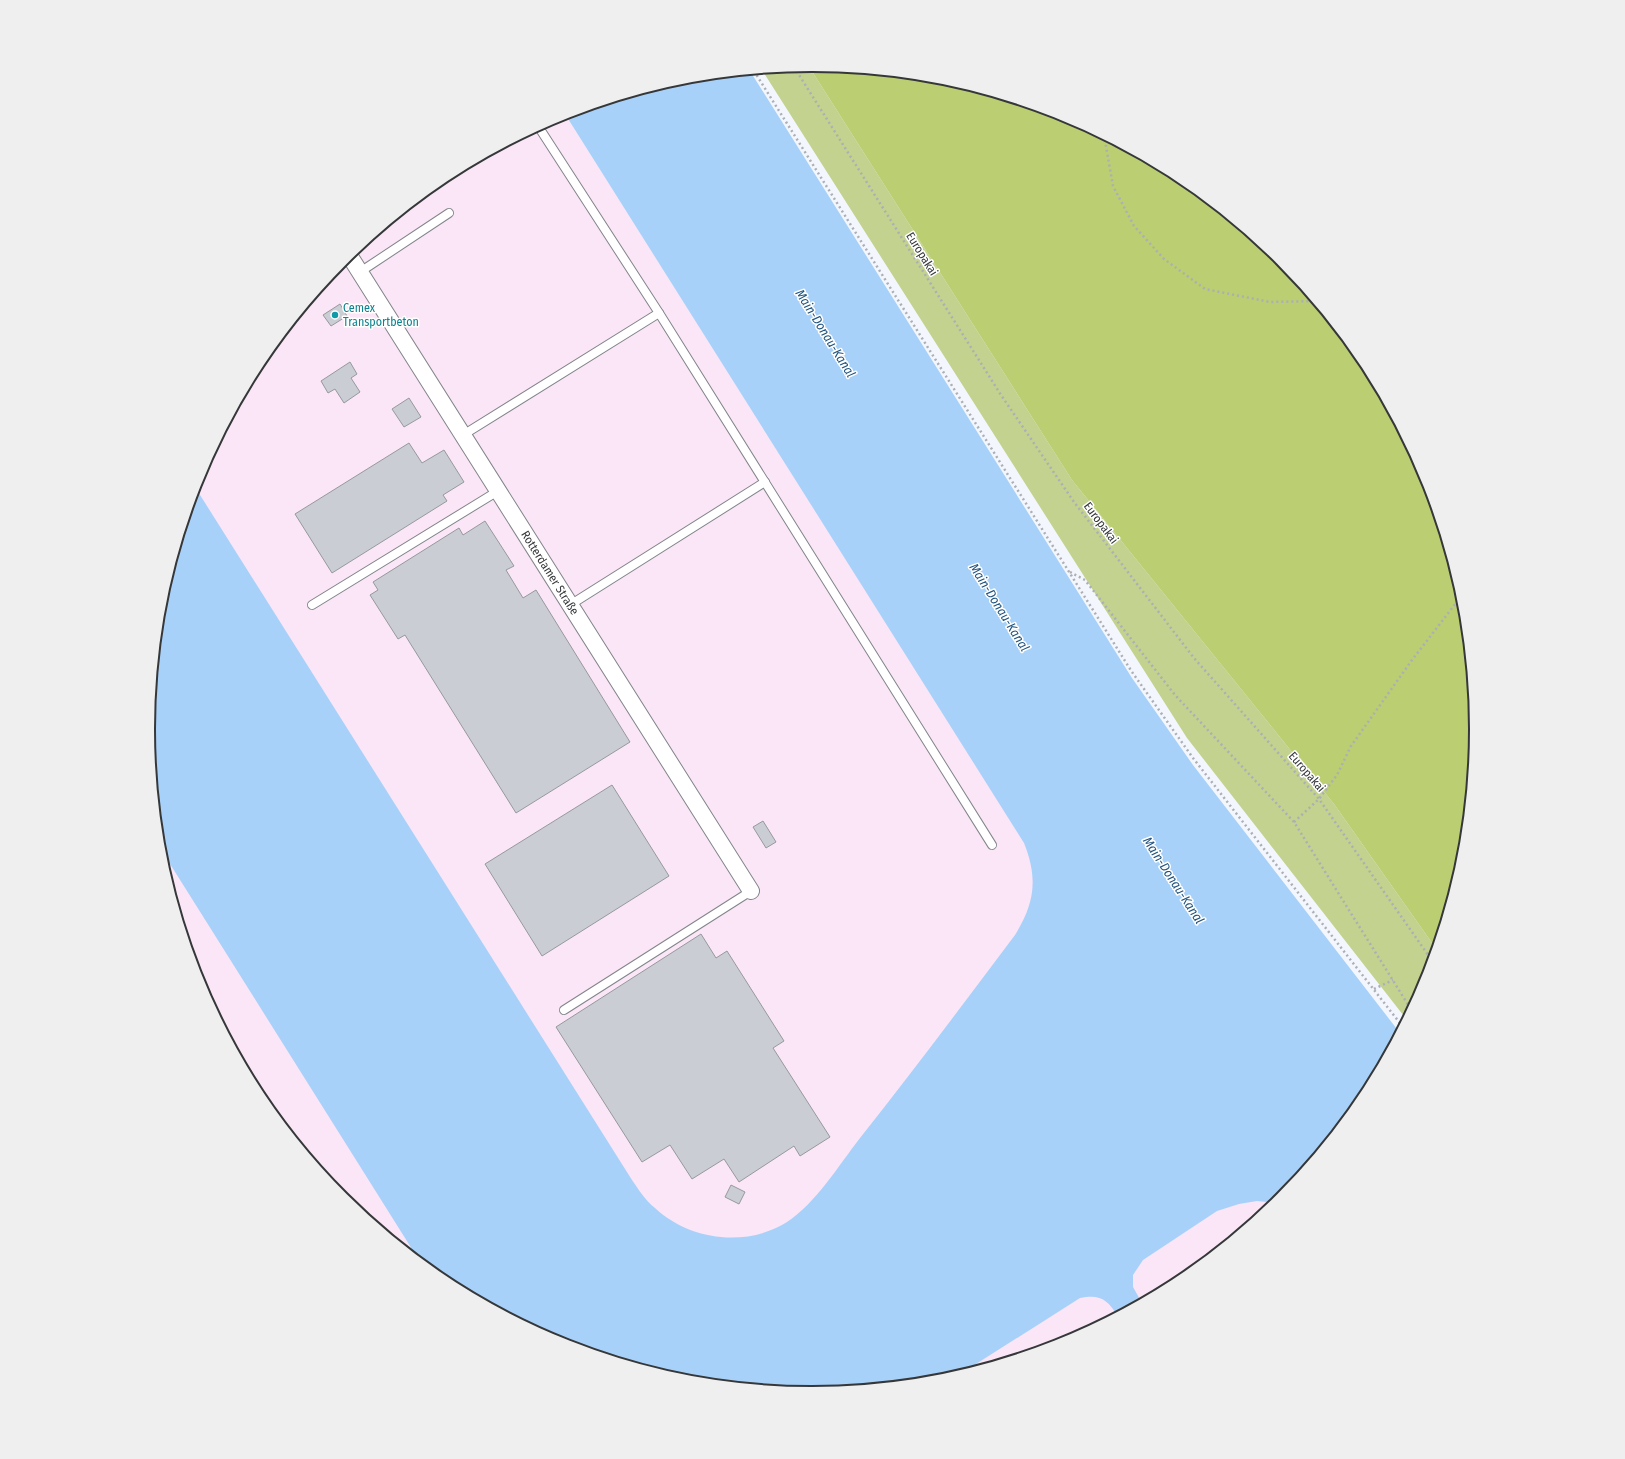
<svg xmlns="http://www.w3.org/2000/svg" width="1625" height="1459" viewBox="0 0 1625 1459" font-family="'Fira Sans Condensed',sans-serif">
  <style>
    .industrial { fill: #fae6f6 }
    .green { fill: #c3d28e }
    .forest { fill: #bbce72 }
    .water { fill: #a8d1f9 }
    .building { fill: #cacdd3; stroke: #96999e }
    .lines { fill: none; stroke-linecap: round; stroke-linejoin: round }
    .lane-casing { stroke: #82858a; stroke-width: 10 }
    .street-casing { stroke: #82858a; stroke-width: 18 }
    .path { stroke: #acafb4; stroke-width: 2.5; stroke-dasharray: 2 3; stroke-linecap: butt }
    .lane { stroke: #fff; stroke-width: 8 }
    .street { stroke: #fff; stroke-width: 16 }
    .culture-dot { fill: #0f9aa8; stroke: #fff; stroke-width: 1.5 }
    .labels { text-anchor: middle; stroke-width: 3; stroke-linejoin: round; paint-order: stroke }
    .street-label { font-size: 12px; fill: #353739; stroke: #fff }
    .culture-label { font-size: 12px; fill: #0d838f; stroke: #fff; text-anchor: start }
    .water-label { font-size: 13px; font-style: italic; fill: #22547f; stroke: #fff }
    .rim { fill: none; stroke: #353739; stroke-width: 2 }
  </style>
  <rect width="100%" height="100%" fill="#f3f7fd"/>
  <!-- industrial -->
  <path class="industrial" d="M565 114 1015 828 1274 1206 1181 1282 1067 1344 942 1381 812 1394 683 1381 558 1343 443 1282 342 1199 260 1098 198 984 161 859 148 729 161 600 199 475 260 360 343 259 444 177 558 116Z"/>
  <!-- green -->
  <path class="green" d="M808 65 1072 480 1334 804 1437 950 1426 984 1407 1020 1187 738 762 70Z"/>
  <!-- forest -->
  <path class="forest" d="M808 65 942 78 1067 116 1182 177 1283 260 1365 361 1427 475 1464 600 1466 613 1463 622 1467 644 1469 646 1477 730 1464 859 1437 950 1334 804 1072 480Z"/>
  <!-- water -->
  <path class="water" d="M750 71 1132 678 1193 765 1400 1033 1365 1099 1282 1200 1278 1203 1257 1201 1239 1204 1217 1211 1143 1260 1133 1275V1287L1142 1303 1118 1316C1107 1299 1100 1294 1080 1298L954 1378 942 1381 812 1394 683 1381 558 1343 443 1282 422 1265 160 848 148 729 161 600 195 487 632 1180C639 1190 645 1200 655 1208 689 1240 746 1248 787 1222 816 1203 839 1165 860 1138 913 1071 964 1003 1015 935 1035 903 1038 878 1024 843L565 114 683 78Z"/>
  <!-- building -->
  <g class="building">
    <path d="M340 304 347 316 331 326 323 315Z"/>
    <path d="M350 362 357 374 351 378 360 392 344 403 335 389 328 393 321 381Z"/>
    <path d="M409 398 421 417 404 427 392 409Z"/>
    <path d="M409 443 422 463 444 450 464 482 443 495 447 501 332 573 295 514Z"/>
    <path d="M485 521 514 566 506 570 523 598 536 590 630 742 516 813 405 635 398 639 370 595 378 590 373 582 459 528 463 535Z"/>
    <path d="M612 785 669 876 542 956 485 864Z"/>
    <path d="M763 821 776 842 766 848 753 827Z"/>
    <path d="M701 934 716 958 727 951 784 1041 773 1048 830 1137 800 1156 794 1146 739 1182 724 1159 692 1179 670 1145 642 1162 556 1027Z"/>
    <path d="M731 1185 745 1192 739 1204 725 1197Z"/>
  </g>
  <g class="lines">
    <!-- lane casing -->
    <g class="lane-casing">
      <g id="lane">
        <path d="M538 126 659 313 992 845"/>
        <path d="M360 272 449 213"/>
        <path d="M463 435 659 313"/>
        <path d="M312 605 498 491"/>
        <path d="M570 605 765 482"/>
        <path d="M564 1010 751 891"/>
      </g>
    </g>
    <!-- street casing -->
    <g class="street-casing">
      <g id="street">
        <path id="s1" d="M349 255 751 891"/>
      </g>
    </g>
    <!-- path -->
    <g class="path">
      <path d="M794 67 1001 395 1074 502 1194 658 1319 799 1433 962"/>
      <path d="M754 71 1132 672 1193 758 1403 1027"/>
      <path d="M1104 135 1113 186 1134 226 1164 259 1205 289 1270 302 1316 301"/>
      <path d="M1070 572 1085 580 1175 695 1294 822 1412 1011"/>
      <path d="M1294 822 1319 799 1337 775 1351 746 1412 660 1463 594"/>
      <path d="M1374 989 1393 980"/>
    </g>
    <!-- lane -->
    <use href="#lane" class="lane"/>
    <!-- street -->
    <use href="#street" class="street"/>
  </g>
  <!-- markers -->
  <circle class="culture-dot" cx="335" cy="315" r="4"/>
  <g class="labels">
    <!-- street labels -->
    <g class="street-label">
      <text transform="translate(922 254) rotate(58)" y="4">Europakai</text>
      <text transform="translate(1101 523) rotate(53)" y="4">Europakai</text>
      <text dy="4" stroke="none"><textPath href="#s1" startOffset="376">Rotterdamer Straße</textPath></text>
      <text transform="translate(1307 772) rotate(49)" y="4">Europakai</text>
    </g>
    <!-- culture labels -->
    <g class="culture-label">
      <text x="343" y="312">Cemex<tspan x="343" dy="14">Transportbeton</tspan></text>
    </g>
    <!-- water labels -->
    <g class="water-label">
      <text transform="translate(826 333) rotate(58)" y="5">Main-Donau-Kanal</text>
      <text transform="translate(1000 607) rotate(58)" y="5">Main-Donau-Kanal</text>
      <text transform="translate(1174 880) rotate(57)" y="5">Main-Donau-Kanal</text>
    </g>
  </g>
  <!-- crop -->
  <path d="M0 0H1625V1459H0ZM155 729a657 657 0 1 1 1314 0a657 657 0 1 1-1314 0Z" fill="#efefef" fill-rule="evenodd"/>
  <path class="rim" d="M155 729a657 657 0 1 1 1314 0a657 657 0 1 1-1314 0Z"/>
</svg>
